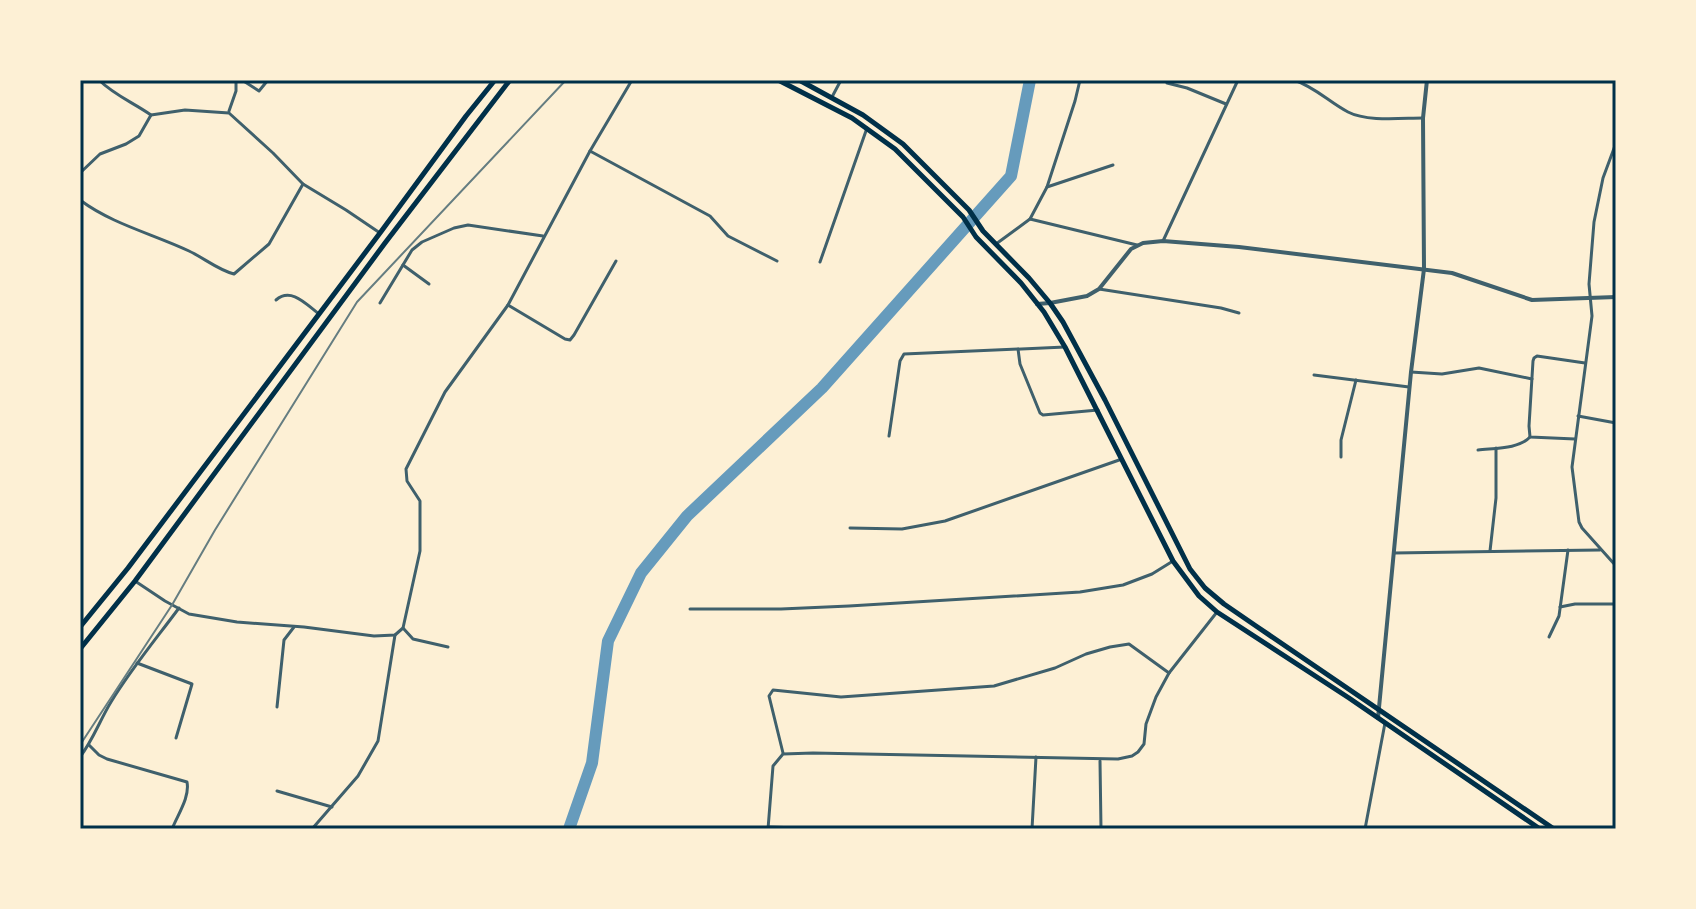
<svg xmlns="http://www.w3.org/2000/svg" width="1696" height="909" viewBox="0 0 1696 909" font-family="'Noto Sans',sans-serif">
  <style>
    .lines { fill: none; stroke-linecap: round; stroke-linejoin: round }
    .river { stroke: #669bbc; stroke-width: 12 }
    .minor { stroke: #3f606c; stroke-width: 3 }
    .tertiary { stroke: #3f606c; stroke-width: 4 }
    .primary { stroke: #003049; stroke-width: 5 }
    .trunk { stroke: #003049; stroke-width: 5 }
    .rail { stroke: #657d81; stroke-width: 2 }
    .neatline { fill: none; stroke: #003049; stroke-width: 3 }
  </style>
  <rect width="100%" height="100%" fill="#fdf0d5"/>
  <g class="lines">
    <!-- river -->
    <path class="river" d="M569 829 592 763 608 641 641 573 687 516 822 388 1011 176 1030 80"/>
    <!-- minor -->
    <g class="minor">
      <path d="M99 80C114 95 134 103 151 115L185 110 229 113 273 153 303 184 346 210 380 233"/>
      <path d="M242 80 259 91 268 80"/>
      <path d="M1294 80C1315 87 1329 102 1348 112 1367 122 1402 118 1423 118"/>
      <path d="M1167 83 1187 88 1226 104"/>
      <path d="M832 97 841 80"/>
      <path d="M229 111 236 91V80"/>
      <path d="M1616 143 1603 178 1594 222 1589 284 1592 316 1572 467 1579 522 1582 528 1616 566"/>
      <path d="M590 151 710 216 728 236 777 261"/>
      <path d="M80 173 100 154 126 144 139 136 151 115"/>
      <path d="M1047 187 1075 101 1080 80"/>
      <path d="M80 200C112 224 153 234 189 251 204 258 218 270 234 274L269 244 303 184"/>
      <path d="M1030 219 1047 187 1113 165"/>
      <path d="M1163 241 1238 80"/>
      <path d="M996 244 1030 219 1137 245"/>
      <path d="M820 262 867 128"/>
      <path d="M403 265 429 284"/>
      <path d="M1099 289 1221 308 1239 313"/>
      <path d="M276 300C291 287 306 304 319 314"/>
      <path d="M380 303 412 250 422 242 454 228 468 225 543 236"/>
      <path d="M508 305 565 339 570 340 574 335 616 261"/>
      <path d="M1018 349 1020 364 1040 413 1043 415 1098 410"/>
      <path d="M1411 372 1442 374 1479 368 1532 379"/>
      <path d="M1314 375 1409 387"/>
      <path d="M1578 416 1616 423"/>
      <path d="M889 436 900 361 904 354 1065 347"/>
      <path d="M1575 439 1530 437 1529 426 1533 361 1534 358 1537 356 1585 363"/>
      <path d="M1478 450C1495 448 1519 449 1530 437"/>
      <path d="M1341 457V440L1356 380"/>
      <path d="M850 528 902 529 945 521 1122 459"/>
      <path d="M1490 551 1496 498V448"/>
      <path d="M1394 553 1600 550"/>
      <path d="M135 581 165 601 189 614 237 622 304 627 374 636 395 635 403 628 420 551V501L407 481 406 469 445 392 508 305 590 151 632 80"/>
      <path d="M1560 607 1575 604H1616"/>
      <path d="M690 609H781L849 606 1080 592 1123 585 1152 574 1173 561"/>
      <path d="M403 628 413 639 448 647"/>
      <path d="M1549 637 1559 616 1568 550"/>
      <path d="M137 663 192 684 176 738"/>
      <path d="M277 707 284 640 294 627"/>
      <path d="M89 745 99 755 107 759 187 782C190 797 178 814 172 829"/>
      <path d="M783 753 769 696 773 690 841 697 994 686 1055 668 1086 654 1110 647 1129 644 1169 673"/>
      <path d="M80 757C93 740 100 720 111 702 131 669 156 639 179 608"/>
      <path d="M1100 761 1101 829"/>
      <path d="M277 791 332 807"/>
      <path d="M768 827 832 829"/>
      <path d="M312 829 358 776 378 741 395 635"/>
      <path d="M768 829 773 766 783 754 813 753 1118 759 1132 756 1138 752 1144 744 1146 724 1156 697 1169 673 1217 612"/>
      <path d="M1032 829 1036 757"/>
      <path d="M1365 829 1385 723"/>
    </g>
    <!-- tertiary -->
    <g class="tertiary">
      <path d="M1037 304 1050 303 1087 296 1099 289 1131 249 1143 243 1163 241 1239 247 1452 273 1532 300 1616 297"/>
      <path d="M1378 718 1411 372 1424 269 1423 118 1427 80"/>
    </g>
    <!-- primary -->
    <g class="primary">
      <path d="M778 80 852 118 895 149 963 217 976 237 1021 283 1044 312 1065 347 1173 561 1199 596 1217 612 1349 698 1540 829"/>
      <path d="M799 80 863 115 903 144 969 210 983 231 1029 278 1050 303 1063 322 1105 400 1190 569 1205 588 1224 604 1256 626 1554 829"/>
    </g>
    <!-- trunk -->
    <g class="trunk">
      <path d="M80 627 128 568 380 233 466 116 495 80"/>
      <path d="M80 649 135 581 385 243 510 80"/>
    </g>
    <!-- rail -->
    <path class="rail" d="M80 745 172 605 215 530 357 302 566 80"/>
  </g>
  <!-- border -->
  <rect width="1696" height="909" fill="none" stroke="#fdf0d5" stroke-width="164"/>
  <rect x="82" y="82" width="1532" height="745" class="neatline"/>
</svg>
